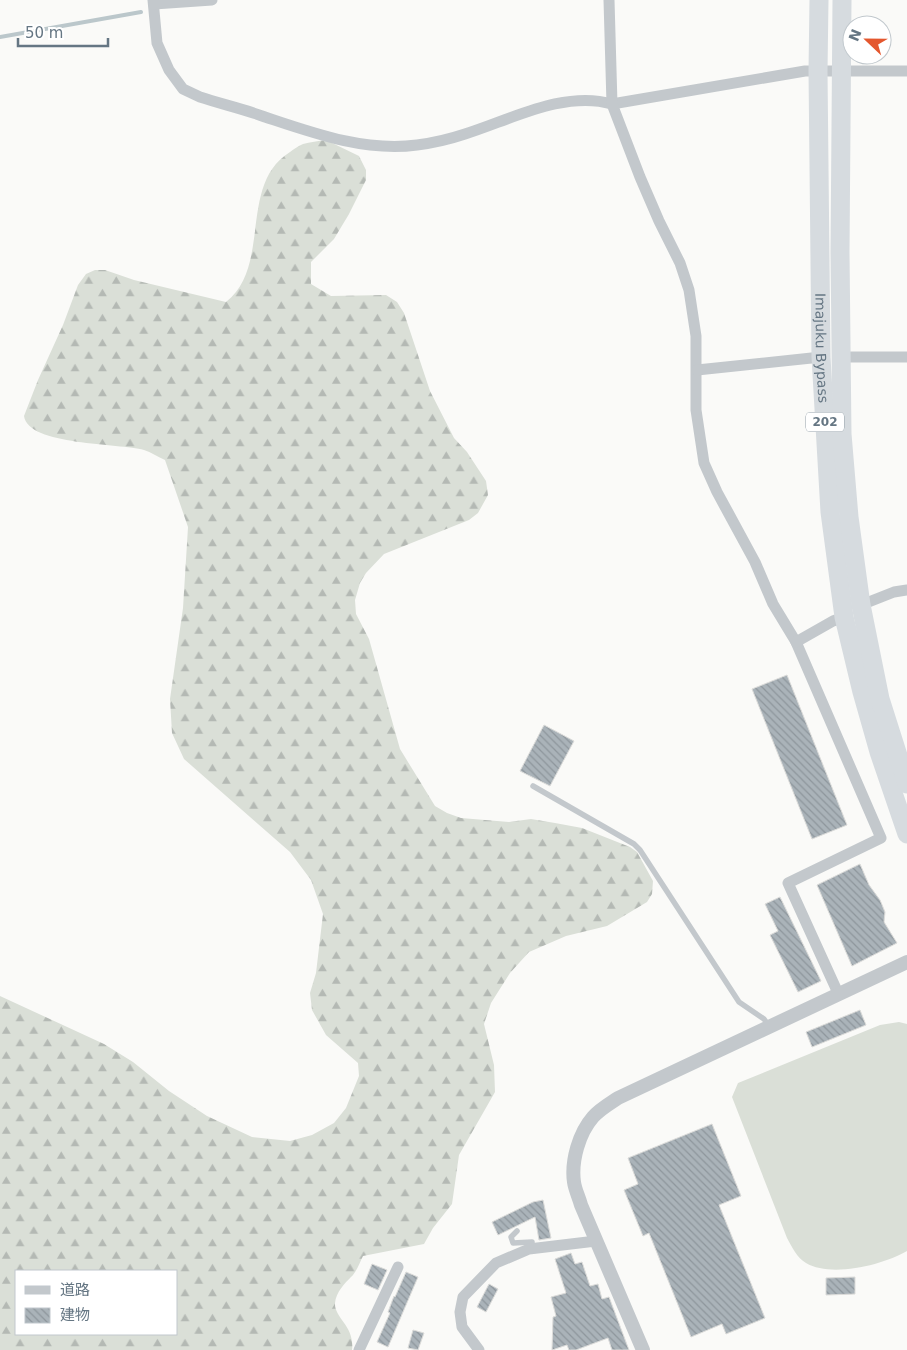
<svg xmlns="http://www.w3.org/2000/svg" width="907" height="1350" viewBox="0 0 907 1350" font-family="'DejaVu Sans','Noto Sans JP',sans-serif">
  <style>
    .forest { fill: url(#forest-firs); fill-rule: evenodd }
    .pitch { fill: #dadfd7 }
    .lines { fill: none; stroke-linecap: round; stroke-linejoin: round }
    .stream { stroke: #bbc7cb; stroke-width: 4 }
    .building { fill: url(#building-back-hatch); stroke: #dcdcda }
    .service { stroke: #c3c8cc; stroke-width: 5.5 }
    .minor { stroke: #c3c8cc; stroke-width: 11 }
    .tertiary { stroke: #c3c8cc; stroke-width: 14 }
    .trunk { stroke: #d6dbdf; stroke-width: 19 }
    .labels { text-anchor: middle; stroke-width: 5; stroke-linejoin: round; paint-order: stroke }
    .shield { fill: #fff; stroke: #939fa8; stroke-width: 1 }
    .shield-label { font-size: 12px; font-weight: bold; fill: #657683 }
    .street-label { font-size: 14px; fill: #657683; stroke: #fff }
  </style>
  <defs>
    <pattern id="forest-firs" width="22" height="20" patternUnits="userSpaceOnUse" patternTransform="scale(1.25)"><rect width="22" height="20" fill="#dadfd7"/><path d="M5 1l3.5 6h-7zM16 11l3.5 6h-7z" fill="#b4b9b4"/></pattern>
    <pattern id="building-back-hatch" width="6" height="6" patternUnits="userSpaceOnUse" patternTransform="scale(1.25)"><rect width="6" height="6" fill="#aab3b9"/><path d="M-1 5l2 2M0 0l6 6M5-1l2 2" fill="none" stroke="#8e969c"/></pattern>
  </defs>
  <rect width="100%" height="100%" fill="#fafaf8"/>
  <!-- forest -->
  <path class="forest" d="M326 140 359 156 366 170V180L349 214 334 239 311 262V284L331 296 386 295 397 302 404 313 430 391 454 438 467 452 486 481 488 495 478 513 469 520 384 554 366 573 360 583 355 600 356 614 369 639 400 749 435 806 447 813 461 818 509 822 531 819 555 823 582 828 630 847 637 852 653 881 652 894 647 902 607 926 566 936 529 952 510 973 491 1003 484 1024 494 1065 495 1092 459 1155 452 1204 433 1228 424 1244 363 1256C360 1262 356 1273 351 1277 345 1283 336 1292 335 1303 334 1318 355 1326 352 1350H0V996L104 1044 133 1062 169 1091 207 1116 252 1137 290 1141 312 1135 334 1123 346 1108 359 1076 358 1063 326 1035 312 1010 310 993 316 973 323 914 311 880 290 852 184 759 172 733 170 699 183 608 188 527 165 460C158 457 151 452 144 450 120 443 28 446 24 416L38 380 63 325 78 285 86 274 95 270H105L134 280 226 302C272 266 238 184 290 152 294 149 298 146 303 144 310 142 318 141 326 140ZM16 1271H176V1334H16Z"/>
  <!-- pitch -->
  <path class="pitch" d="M899 1022 907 1024V1251C883 1265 831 1278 806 1263 797 1258 792 1247 787 1238L732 1097 738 1083 880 1025Z"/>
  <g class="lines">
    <!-- stream -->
    <path class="stream" d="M0 37 141 12"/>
  </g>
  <!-- building -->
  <g class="building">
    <path d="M787 675 847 825 812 839 752 689Z"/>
    <path d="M544 725 574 741 550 786 520 771Z"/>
    <path d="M860 864 869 885 880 900 885 912 884 922 897 943 852 966 817 885Z"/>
    <path d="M780 897 821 981 798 992 770 935 778 931 765 904Z"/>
    <path d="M860 1010 866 1025 812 1047 806 1032Z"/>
    <path d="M712 1124 741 1196 719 1205 765 1318 726 1334 722 1324 691 1337 649 1233 643 1236 624 1190 638 1184 628 1158Z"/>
    <path d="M543 1200 551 1238 539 1240 535 1217 498 1235 492 1222 533 1202Z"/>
    <path d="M571 1253 575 1264 582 1262 590 1286 598 1284 602 1299 609 1297 629 1350H612L608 1338 576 1350H569L567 1345 552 1350 553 1317 556 1316 551 1297 566 1293 555 1259Z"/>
    <path d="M372 1264 387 1270 378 1290 364 1284Z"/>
    <path d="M406 1272 418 1277 388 1347 377 1342 390 1313 388 1312 394 1296 395 1297Z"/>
    <path d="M855 1277V1294L826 1295V1278Z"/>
    <path d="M489 1284 498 1289 486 1312 477 1307Z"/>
    <path d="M413 1330 424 1333 418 1350 408 1348Z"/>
  </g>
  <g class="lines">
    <!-- service -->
    <g class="service">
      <path d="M533 786 634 844 640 850 739 1002 764 1019 769 1026"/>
      <path d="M517 1231 511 1237 513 1243 532 1242V1248"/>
    </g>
    <!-- minor -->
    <g class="minor">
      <path d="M153 0 157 43 169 70 183 89 200 97C221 104 244 109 265 117 313 133 365 152 417 145 433 143 450 139 465 134 510 120 564 90 612 104L805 71H907"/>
      <path d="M609 0 612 104 640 177 659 221 680 263 689 290 696 336V410L704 463 717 492 755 562 773 604 796 642 881 838 788 883 838 993"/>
      <path d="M154 4 212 0"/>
      <path d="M841 357H907"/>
      <path d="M697 370 821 357"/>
      <path d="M861 605 894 592 907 590"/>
      <path d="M796 642 833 621 844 617"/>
      <path d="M359 1350 398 1267"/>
      <path d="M479 1350 462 1327 460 1312 463 1297 496 1263 529 1249 596 1241"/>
    </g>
    <!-- tertiary -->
    <path class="tertiary" d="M643 1350 581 1205C579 1197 575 1190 574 1182 571 1161 579 1133 593 1117 600 1109 609 1104 618 1098L907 962"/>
    <!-- trunk -->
    <g class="trunk">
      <path id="s1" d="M819 0 818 71 821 357 830 512 844 617 862 692 879 752 907 834"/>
      <path d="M842 0 840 252 842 434 849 517 861 605 880 699 907 784"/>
    </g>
  </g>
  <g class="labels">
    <!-- shield labels -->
    <rect class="shield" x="806" y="412.5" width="38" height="19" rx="4"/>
    <g class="shield-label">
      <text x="825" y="426">202</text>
    </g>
    <!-- street labels -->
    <g class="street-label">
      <text dy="5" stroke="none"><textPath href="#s1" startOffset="348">Imajuku Bypass</textPath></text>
    </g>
  </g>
  <!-- legend -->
  <rect x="15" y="1270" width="162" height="65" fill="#ffffff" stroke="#c1c8cd"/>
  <rect x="25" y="1286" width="25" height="8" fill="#c3c8cc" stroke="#c1c8cd"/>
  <text x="60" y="1295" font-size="15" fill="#657683">道路</text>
  <rect x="25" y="1308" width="25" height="15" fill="url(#building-back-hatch)" stroke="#c1c8cd"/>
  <text x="60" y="1320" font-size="15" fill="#657683">建物</text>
  <!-- north arrow -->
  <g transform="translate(867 40) rotate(292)"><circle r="24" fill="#ffffff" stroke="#c1c8cd"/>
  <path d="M0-4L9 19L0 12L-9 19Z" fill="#e4572e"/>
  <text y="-8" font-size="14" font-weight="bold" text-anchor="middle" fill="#657683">N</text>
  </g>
  <!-- scale -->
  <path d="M18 38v8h90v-8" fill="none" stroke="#657683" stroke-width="2.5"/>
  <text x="25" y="38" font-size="15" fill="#657683" stroke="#ffffff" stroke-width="4" paint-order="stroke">50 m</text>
</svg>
